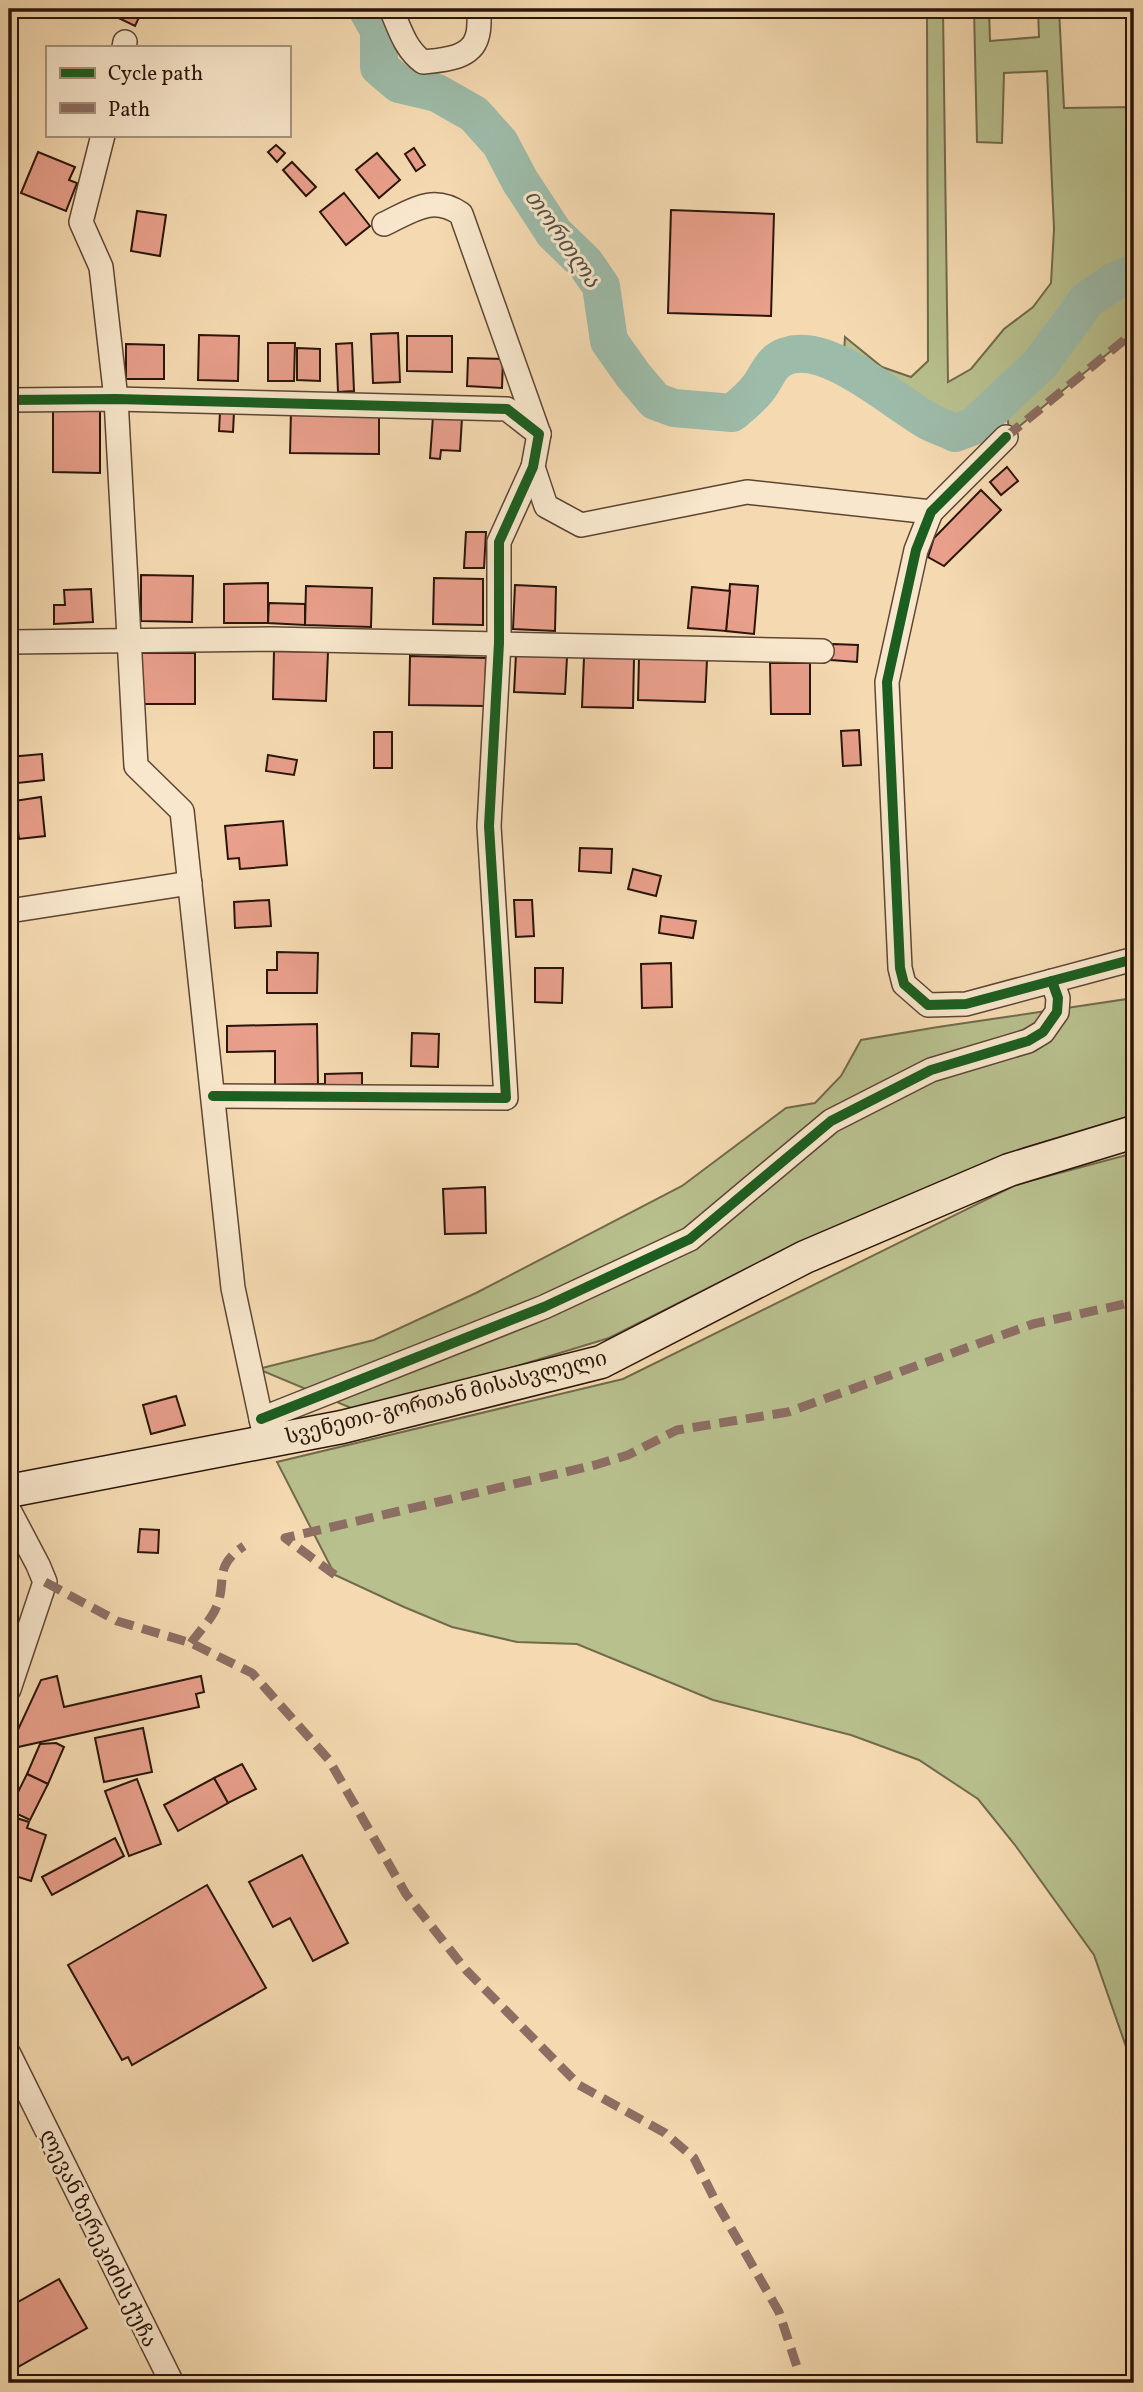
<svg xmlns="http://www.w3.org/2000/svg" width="1143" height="2392" viewBox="0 0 1143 2392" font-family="Vollkorn,'Noto Serif Georgian',serif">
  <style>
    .green { fill: #b8c08e; stroke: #726a4c; stroke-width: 2 }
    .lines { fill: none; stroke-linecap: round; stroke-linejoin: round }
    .river { stroke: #9dbba9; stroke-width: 38 }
    .building { fill: #e89f8b; stroke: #2b150a; stroke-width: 2 }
    .street-casing { stroke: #5e4634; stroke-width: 26 }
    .secondary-casing { stroke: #2b150a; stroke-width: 35 }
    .street { stroke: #f8e7cc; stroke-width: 23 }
    .secondary { stroke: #f8e7cc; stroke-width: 32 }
    .quiet { stroke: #8d6e63; stroke-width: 9; stroke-dasharray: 18 9; stroke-linecap: butt }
    .cycleway-casing { stroke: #f8e7cc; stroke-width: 15 }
    .cycleway { stroke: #1b5e20; stroke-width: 10 }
    .labels { text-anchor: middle; stroke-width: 6; stroke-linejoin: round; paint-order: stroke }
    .street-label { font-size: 21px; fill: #2b150a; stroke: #f8e7cc }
    .water-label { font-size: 23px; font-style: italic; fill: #534f42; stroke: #f8e7cc }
  </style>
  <rect width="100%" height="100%" fill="#f5dab1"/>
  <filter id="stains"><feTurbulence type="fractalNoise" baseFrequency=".00286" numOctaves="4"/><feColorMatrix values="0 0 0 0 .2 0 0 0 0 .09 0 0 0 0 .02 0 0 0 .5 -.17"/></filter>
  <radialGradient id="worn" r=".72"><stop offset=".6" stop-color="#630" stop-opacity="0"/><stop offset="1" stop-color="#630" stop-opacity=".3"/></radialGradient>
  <!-- green -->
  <g class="green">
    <path d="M865 9H943L948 382 971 369 1004 329 1033 307 1051 283 1054 229 1047 71 1004 73 1002 143 977 142 974 9H989L990 41 1039 37 1038 9H1059L1064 108 1134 107V332L1010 434 1004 398 974 426 955 433 931 422 843 366 845 337 882 367 911 377 928 361 927 13 865 15Z"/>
    <path d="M1134 998V1115L1024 1148 778 1253 609 1338 363 1413 258 1369 374 1340 476 1293 682 1186 786 1108 815 1103 841 1076 861 1040 938 1027Z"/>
    <path d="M1134 1153V2064L1130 2058 1094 1955 1015 1845 978 1799 919 1760 851 1735 713 1700 577 1644 517 1642 452 1627 404 1607 335 1575 277 1462 623 1379 1018 1184Z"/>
  </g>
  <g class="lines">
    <!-- river -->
    <path class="river" d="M367 9 379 30V67L399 84 437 93 474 114 500 143 520 181 554 233 585 263 601 286 609 341 633 375 655 401 674 408 732 413C742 405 751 398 759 387 768 375 771 361 787 356 828 341 895 403 930 422 938 426 947 429 955 433L974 426 1040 364 1087 300 1113 282 1134 273"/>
  </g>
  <!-- building -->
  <g class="building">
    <path d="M100 9H143L135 26Z"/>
    <path d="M276 145 285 153 277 162 268 152Z"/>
    <path d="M414 148 425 165 416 171 405 154Z"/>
    <path d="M38 152 75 167 69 180 77 183 66 211 21 193Z"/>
    <path d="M377 153 400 180 379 198 356 170Z"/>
    <path d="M292 162 316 187 306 196 283 170Z"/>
    <path d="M344 193 370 226 346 245 320 212Z"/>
    <path d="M671 210 774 214 771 316 668 313Z"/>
    <path d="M137 211 166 215 160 256 131 251Z"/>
    <path d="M398 333 400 382 373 383 371 334Z"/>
    <path d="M199 335 239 336 238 381 198 380Z"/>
    <path d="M407 336H452V372L407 371Z"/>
    <path d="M268 343H295L294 381H268Z"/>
    <path d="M352 343 354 391 338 392 336 344Z"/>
    <path d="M126 344 164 345V379H126Z"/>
    <path d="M9 346H18L17 381 9 380Z"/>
    <path d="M297 348 320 349V381L297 380Z"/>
    <path d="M468 358 503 359 502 388 467 386Z"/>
    <path d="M9 410H15L14 462H9Z"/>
    <path d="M53 411H100V473L53 472Z"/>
    <path d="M291 411 379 412V454L290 453Z"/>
    <path d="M220 412H234L233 432 219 431Z"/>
    <path d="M433 416 462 418 460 451 441 450 440 459 430 458Z"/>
    <path d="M1007 467 1018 481 1001 495 990 482Z"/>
    <path d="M981 490 1001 510 944 566 928 557 934 538Z"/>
    <path d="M466 532H486L484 568H464Z"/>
    <path d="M141 575 193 576 192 622 141 621Z"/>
    <path d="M434 578 483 579V625L433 624Z"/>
    <path d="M268 583V623H224V584Z"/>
    <path d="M730 584 758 586 754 634 726 631Z"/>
    <path d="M515 585 556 587 555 631 513 629Z"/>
    <path d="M306 586 372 588 371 627 305 625Z"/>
    <path d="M692 587 730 591 726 631 688 628Z"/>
    <path d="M91 589 93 622 54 624V605H65L64 590Z"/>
    <path d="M269 603 305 604V625L268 623Z"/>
    <path d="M833 644 858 645 857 662 831 660Z"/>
    <path d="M274 651 328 652 326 701 273 699Z"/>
    <rect x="141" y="653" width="54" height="51"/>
    <path d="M516 654 567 657 565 694 514 692Z"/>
    <path d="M410 656 486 658 485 706 409 705Z"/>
    <path d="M584 657 634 658 633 708 582 707Z"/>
    <path d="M639 658 707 660 705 702 638 700Z"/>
    <path d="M770 663H810V714H771Z"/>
    <path d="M9 729H12L14 749 9 750Z"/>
    <path d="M859 730 861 765 843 766 841 731Z"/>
    <rect x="374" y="732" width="18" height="36"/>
    <path d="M42 754 44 780 9 784V757Z"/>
    <path d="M268 755 297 760 294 775 266 771Z"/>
    <path d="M41 797 45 836 19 839 14 801Z"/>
    <path d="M283 821 287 865 240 869 239 858 228 859 225 826Z"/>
    <path d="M580 848 612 849 611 873 579 871Z"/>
    <path d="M633 869 661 876 656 896 628 889Z"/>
    <path d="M269 900 271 926 235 928 234 902Z"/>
    <path d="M514 900H532L534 936 516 937Z"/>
    <path d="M661 916 696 921 693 938 659 933Z"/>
    <path d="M277 952 318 953 317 993H267V970H277Z"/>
    <path d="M671 963 672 1007 642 1008 641 964Z"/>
    <path d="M535 968H563L562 1003 535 1002Z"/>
    <path d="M317 1024 318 1084 275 1085V1051L227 1052V1026Z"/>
    <path d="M412 1033 439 1034 438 1067 411 1066Z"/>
    <path d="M362 1073V1089L318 1090V1084H325V1074Z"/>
    <path d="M485 1187 486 1233 445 1234 443 1189Z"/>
    <path d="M176 1396 185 1425 151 1434 143 1405Z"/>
    <path d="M140 1529 159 1530 158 1553 138 1552Z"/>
    <path d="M9 1566H13L16 1584 9 1585Z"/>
    <path d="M57 1676 64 1707 201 1676 204 1692 196 1694 199 1707 9 1749 41 1680Z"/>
    <path d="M143 1728 152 1772 104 1782 95 1738Z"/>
    <path d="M56 1743 64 1747 48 1784 27 1774 40 1744Z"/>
    <path d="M242 1764 256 1789 228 1803 214 1778Z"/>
    <path d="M27 1774 48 1784 30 1820 9 1810Z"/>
    <path d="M214 1778 228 1803 178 1831 164 1805Z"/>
    <path d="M137 1779 161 1844 129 1856 105 1791Z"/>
    <path d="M10 1816 29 1822 27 1828 46 1835 31 1881 9 1874Z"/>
    <path d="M115 1838 124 1856 52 1895 42 1877Z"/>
    <path d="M302 1855 348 1943 313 1961 290 1918 273 1927 249 1882Z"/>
    <path d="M207 1885 266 1988 132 2065 128 2057 122 2060 68 1965Z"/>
    <path d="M59 2279 87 2328 9 2372V2307Z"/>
  </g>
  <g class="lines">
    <!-- street casing -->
    <g class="street-casing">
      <g id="street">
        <path d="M391 9C400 29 405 49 423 62 442 60 471 59 477 37 480 29 479 17 479 9"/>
        <path d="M124 47 125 42"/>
        <path d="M103 135 81 222 101 267 116 399 136 766 182 811 233 1288 266 1442"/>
        <path d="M384 224C412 211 432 194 461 214L539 434"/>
        <path d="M9 400 116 399 507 409 539 434 533 467 499 542V643L489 826 506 1098 213 1096"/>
        <path d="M1006 437 931 512 916 550 887 682 900 968 904 984 928 1005 966 1004 1134 959"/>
        <path d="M533 467 546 506 581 525 747 492 931 512"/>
        <path d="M9 642 270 639 822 651"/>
        <path d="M9 911 190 883"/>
        <path d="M261 1419 544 1307 690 1239 831 1121 931 1070 1028 1041 1043 1032 1057 1012 1058 998 1052 981"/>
        <path d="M9 1510 38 1565 45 1582 9 1689"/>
        <path d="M9 2054 172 2383"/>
      </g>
    </g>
    <!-- secondary casing -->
    <g class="secondary-casing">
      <path id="secondary" d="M9 1491 342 1427 601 1362 805 1257 1009 1170 1134 1132"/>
    </g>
    <!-- street -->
    <use href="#street" class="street"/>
    <!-- secondary -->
    <use href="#secondary" class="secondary"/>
    <!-- quiet -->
    <g class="quiet">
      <path d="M1006 437 1134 332"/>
      <path d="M335 1575 285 1538 595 1465 628 1455 677 1430 788 1412 1033 1324 1134 1302"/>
      <path d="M45 1582 117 1621 191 1643 252 1673 329 1760 406 1894 466 1970 579 2085 665 2133 694 2158 715 2200 779 2312 799 2373V2383"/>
      <path d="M191 1643C198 1633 208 1623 214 1612 230 1582 210 1569 244 1546"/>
    </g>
    <!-- cycleway casing -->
    <g class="cycleway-casing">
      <g id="cycleway">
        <path d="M9 400 116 399 507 409 539 434 533 467 499 542V643L489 826 506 1098 213 1096"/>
        <path d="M1006 437 931 512 916 550 887 682 900 968 904 984 928 1005 966 1004 1134 959"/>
        <path d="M261 1419 544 1307 690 1239 831 1121 931 1070 1028 1041 1043 1032 1057 1012 1058 998 1052 981"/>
      </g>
    </g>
    <!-- cycleway -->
    <use href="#cycleway" class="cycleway"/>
  </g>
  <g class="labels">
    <!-- street labels -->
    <g class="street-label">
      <text transform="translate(446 1397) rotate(-14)" y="7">სვენეთი-გორთან მისასვლელი</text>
      <text transform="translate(99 2238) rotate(64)" y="7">ლევან ზერეკიძის ქუჩა</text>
    </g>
    <!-- water labels -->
    <g class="water-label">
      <text transform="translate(563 238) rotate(55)" y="8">თორთლა</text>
    </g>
  </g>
  <!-- margin -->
  <rect width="1143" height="2392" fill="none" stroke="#f5dab1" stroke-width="35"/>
  <rect x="10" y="10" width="1122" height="2371" fill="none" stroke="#2b150a" stroke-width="3.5"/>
  <rect x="18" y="18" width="1108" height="2357" fill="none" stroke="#2b150a" stroke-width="2"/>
  <!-- legend -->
  <rect x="46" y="46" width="245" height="91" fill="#f8e7cc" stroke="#a6937e" stroke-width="2"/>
  <rect x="60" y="68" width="35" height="10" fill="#1b5e20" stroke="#a6937e" stroke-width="2"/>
  <text x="108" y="80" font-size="21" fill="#2b150a">Cycle path</text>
  <rect x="60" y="103" width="35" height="10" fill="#8d6e63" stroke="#a6937e" stroke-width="2"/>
  <text x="108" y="116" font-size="21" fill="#2b150a">Path</text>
  <rect width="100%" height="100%" filter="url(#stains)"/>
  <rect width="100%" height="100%" fill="url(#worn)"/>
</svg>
